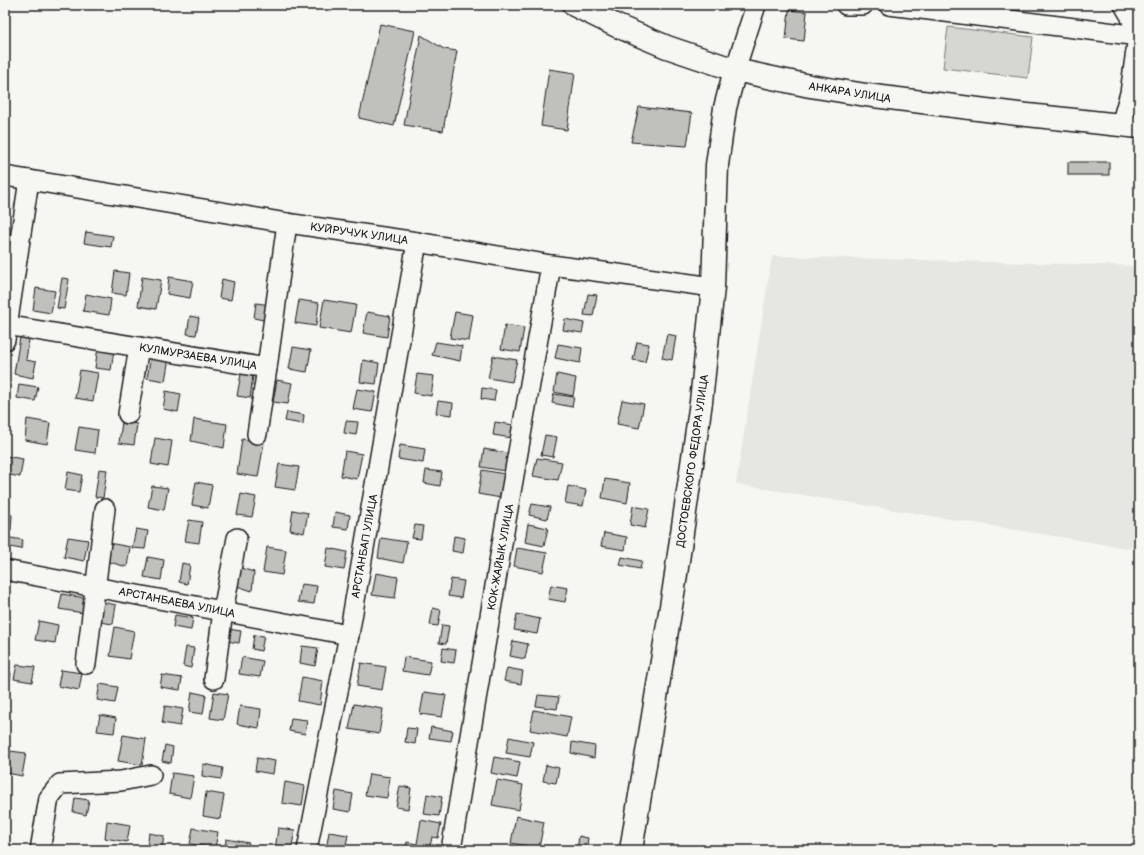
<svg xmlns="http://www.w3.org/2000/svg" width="1144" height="855" viewBox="0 0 1144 855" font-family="'Balsamiq Sans',sans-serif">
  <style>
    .built { fill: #e6e6e2 }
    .green { fill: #d6d6d2; stroke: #797977 }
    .building { fill: #c0c0bd; stroke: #1c1c1c }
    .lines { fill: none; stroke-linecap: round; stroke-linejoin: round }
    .minor-casing { stroke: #1c1c1c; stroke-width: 22 }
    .major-casing { stroke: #1c1c1c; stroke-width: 25 }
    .minor { stroke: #f6f6f2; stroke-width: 19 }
    .major { stroke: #f6f6f2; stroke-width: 22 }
    .labels { text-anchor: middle; stroke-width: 4; stroke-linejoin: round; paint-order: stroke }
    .street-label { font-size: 11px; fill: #1c1c1c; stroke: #f6f6f2 }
  </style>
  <rect width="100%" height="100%" fill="#f6f6f2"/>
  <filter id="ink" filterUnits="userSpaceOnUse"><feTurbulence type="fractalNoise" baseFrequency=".025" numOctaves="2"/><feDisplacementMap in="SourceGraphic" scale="8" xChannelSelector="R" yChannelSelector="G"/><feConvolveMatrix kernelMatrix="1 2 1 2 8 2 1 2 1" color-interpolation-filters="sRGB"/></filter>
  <g filter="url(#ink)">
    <!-- built -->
    <path class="built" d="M772 256 1139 266V550L736 484Z"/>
    <!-- green -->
    <path class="green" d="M948 27 1033 37 1028 78 943 68Z"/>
    <!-- building -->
    <g class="building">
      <path d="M789 10 807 12 804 41 786 39Z"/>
      <path d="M380 24 415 31 394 126 359 118Z"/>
      <path d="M421 35 444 49 457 51 443 131 404 125Z"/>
      <path d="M549 69 575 73 567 130 541 126Z"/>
      <path d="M639 107 692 113 687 146 631 142Z"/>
      <rect x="1068" y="162" width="41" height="13"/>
      <path d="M86 232 113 236 111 247 84 243Z"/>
      <path d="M115 271 129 273 126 295 112 293Z"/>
      <path d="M142 277 161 280 156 309 138 306Z"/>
      <path d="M169 277 193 281 190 298 167 294Z"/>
      <path d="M62 278 69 279 64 309 57 308Z"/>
      <path d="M222 279 234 282 231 300 219 298Z"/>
      <path d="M36 288 55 291 51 313 33 310Z"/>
      <path d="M86 294 111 299 109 315 83 311Z"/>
      <path d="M588 294 597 295 593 316 584 315Z"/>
      <path d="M299 300 319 303 316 326 295 323Z"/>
      <path d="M324 300 356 305 351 333 319 328Z"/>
      <path d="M256 303 271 305 268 321 254 318Z"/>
      <path d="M367 312 390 316 387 337 363 333Z"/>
      <path d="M455 312 473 315 469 341 450 338Z"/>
      <path d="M190 316 199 318 196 335 187 334Z"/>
      <path d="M565 319 584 323 582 333 563 330Z"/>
      <path d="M505 325 524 328 520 352 501 349Z"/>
      <path d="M21 331 30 333 26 360 36 362 33 378 14 374Z"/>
      <path d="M667 334 676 336 672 360 662 358Z"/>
      <path d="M436 342 462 346 460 361 432 355Z"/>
      <path d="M637 342 649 344 645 362 633 360Z"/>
      <path d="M558 344 582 348 580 363 555 358Z"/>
      <path d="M98 347 114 350 111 370 95 368Z"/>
      <path d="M293 347 311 350 307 372 289 369Z"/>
      <path d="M151 355 169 358 165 381 147 378Z"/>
      <path d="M493 356 517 360 512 382 488 378Z"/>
      <path d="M363 360 379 363 376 384 360 382Z"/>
      <path d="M80 370 98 373 93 401 75 398Z"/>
      <path d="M241 374 253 376 250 398 237 396Z"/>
      <path d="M417 374 434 376 431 396 414 393Z"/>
      <path d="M557 374 576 378 573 396 554 392Z"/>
      <path d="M277 380 292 383 288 404 273 402Z"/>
      <path d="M19 384 38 387 35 401 17 398Z"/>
      <path d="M482 388 496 390 494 401 481 399Z"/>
      <path d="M357 389 376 392 372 412 353 409Z"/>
      <path d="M166 391 181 394 178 412 163 409Z"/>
      <path d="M554 394 574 397 572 407 552 403Z"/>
      <path d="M622 400 644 404 639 428 617 424Z"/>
      <path d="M438 401 453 403 452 415 436 413Z"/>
      <path d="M287 412 304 415 303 424 285 421Z"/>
      <path d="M27 419 50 423 47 444 25 440Z"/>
      <path d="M194 419 227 424 224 448 191 441Z"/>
      <path d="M346 421 358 422 356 435 344 433Z"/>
      <path d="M122 422 137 424 134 445 119 443Z"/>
      <path d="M495 422 514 425 512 438 493 435Z"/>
      <path d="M79 427 98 430 95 453 75 450Z"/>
      <path d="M545 435 557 437 553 457 541 455Z"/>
      <path d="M155 438 172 441 168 467 151 464Z"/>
      <path d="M242 439 264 443 258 477 237 474Z"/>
      <path d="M400 445 425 449 423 463 398 459Z"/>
      <path d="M484 449 508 453 505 471 481 467Z"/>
      <path d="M345 451 362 454 357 479 341 476Z"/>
      <path d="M5 456 23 459 20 477 5 474Z"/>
      <path d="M537 458 562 462 558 480 533 476Z"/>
      <path d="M279 464 299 467 295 490 275 487Z"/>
      <path d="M99 469 107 470 103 498 95 497Z"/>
      <path d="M426 470 442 472 440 486 424 483Z"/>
      <path d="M482 470 505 474 501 498 478 494Z"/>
      <path d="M68 472 82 475 79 492 65 490Z"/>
      <path d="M605 479 630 483 627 503 602 498Z"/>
      <path d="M196 482 212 485 208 508 192 505Z"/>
      <path d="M152 486 168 488 164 510 148 507Z"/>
      <path d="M568 486 586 490 583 506 565 503Z"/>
      <path d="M241 494 256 497 252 517 237 515Z"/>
      <path d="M532 504 550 507 547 519 529 515Z"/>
      <path d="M633 506 649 509 645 528 630 525Z"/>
      <path d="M293 510 308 513 304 533 290 530Z"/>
      <path d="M335 512 350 515 348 529 333 527Z"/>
      <path d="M5 513 12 515 11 530 5 529Z"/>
      <path d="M189 520 202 522 199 543 185 541Z"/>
      <path d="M528 524 548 528 544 546 525 542Z"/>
      <path d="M415 525 423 526 421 539 412 538Z"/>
      <path d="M136 529 148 531 145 549 132 548Z"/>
      <path d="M604 533 627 537 625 550 601 546Z"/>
      <path d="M454 536 465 538 463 553 452 551Z"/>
      <path d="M5 537 23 540 21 549 5 546Z"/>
      <path d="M68 537 88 540 84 561 64 557Z"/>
      <path d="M381 538 407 542 403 563 378 558Z"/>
      <path d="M109 543 130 547 127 567 106 561Z"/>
      <path d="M267 547 286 550 282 575 263 572Z"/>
      <path d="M328 548 347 552 344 570 325 567Z"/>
      <path d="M517 548 547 553 543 572 514 566Z"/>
      <path d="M148 557 164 560 161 580 144 577Z"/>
      <path d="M622 557 642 561 640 569 620 565Z"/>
      <path d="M182 563 190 565 187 584 179 582Z"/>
      <path d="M237 567 254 572 252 591 234 585Z"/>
      <path d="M376 573 398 577 395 598 372 595Z"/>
      <path d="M451 579 464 581 461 598 448 596Z"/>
      <path d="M301 584 317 586 314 604 298 602Z"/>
      <path d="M551 585 568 588 565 602 548 599Z"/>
      <path d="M62 594 85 598 83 613 59 609Z"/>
      <path d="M102 602 116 605 113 624 99 622Z"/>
      <path d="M433 608 441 610 438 626 430 625Z"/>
      <path d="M517 614 540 619 537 634 514 630Z"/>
      <path d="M175 615 193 618 191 630 173 627Z"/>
      <path d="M39 621 58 625 55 643 35 640Z"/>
      <path d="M442 625 449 626 446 644 439 643Z"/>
      <path d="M115 627 134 631 129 659 110 656Z"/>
      <path d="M228 629 241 631 239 643 226 641Z"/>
      <path d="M254 635 264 636 261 651 252 649Z"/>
      <path d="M513 641 528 644 525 659 510 656Z"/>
      <path d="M302 646 318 648 315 666 300 663Z"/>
      <path d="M186 647 194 648 191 668 183 666Z"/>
      <path d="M443 648 456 650 454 663 441 661Z"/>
      <path d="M242 657 263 661 260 677 239 674Z"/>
      <path d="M404 657 431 661 428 675 402 671Z"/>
      <path d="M361 663 386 667 382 690 357 686Z"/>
      <path d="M17 665 35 667 32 682 14 679Z"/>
      <path d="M507 668 523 671 521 684 504 681Z"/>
      <path d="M61 670 82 673 79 690 58 686Z"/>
      <path d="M5 672 11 673 7 696 5 695Z"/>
      <path d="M162 675 182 678 180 690 160 687Z"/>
      <path d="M302 677 323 681 320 705 298 701Z"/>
      <path d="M100 684 118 687 115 703 97 700Z"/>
      <path d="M192 692 206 695 203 714 189 712Z"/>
      <path d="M214 692 228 694 223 720 210 718Z"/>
      <path d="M424 692 446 695 442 717 420 714Z"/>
      <path d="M538 695 559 697 557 709 536 706Z"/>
      <path d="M354 704 383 709 379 734 349 729Z"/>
      <path d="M165 706 183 709 180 726 162 723Z"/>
      <path d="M240 706 261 709 259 728 237 724Z"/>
      <path d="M534 710 571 717 567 737 530 730Z"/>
      <path d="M100 715 116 718 114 733 97 731Z"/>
      <path d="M291 718 307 720 305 734 289 731Z"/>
      <path d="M431 727 453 731 451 741 429 738Z"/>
      <path d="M407 728 417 729 415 744 405 742Z"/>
      <path d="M123 735 146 739 142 765 118 761Z"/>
      <path d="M509 737 533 742 530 757 506 753Z"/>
      <path d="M572 742 595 746 594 758 571 753Z"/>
      <path d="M165 745 173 747 171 763 162 761Z"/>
      <path d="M10 751 26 753 22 776 7 773Z"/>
      <path d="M494 757 520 762 517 778 491 773Z"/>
      <path d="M257 758 275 761 273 774 255 771Z"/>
      <path d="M203 764 223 768 221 779 202 776Z"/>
      <path d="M546 765 559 768 556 783 543 781Z"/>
      <path d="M172 773 194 776 190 798 169 794Z"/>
      <path d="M369 774 390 777 387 798 365 795Z"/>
      <path d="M497 780 523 785 519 810 492 805Z"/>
      <path d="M285 782 305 786 302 806 282 803Z"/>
      <path d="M400 786 411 788 408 809 396 807Z"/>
      <path d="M336 791 353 794 350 812 333 809Z"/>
      <path d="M206 792 224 795 220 819 203 816Z"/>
      <path d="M427 794 442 797 439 816 424 814Z"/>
      <path d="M75 798 89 800 86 815 73 812Z"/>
      <path d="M516 816 544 822 539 848 511 843Z"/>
      <path d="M421 820 441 824 438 838 432 837 430 847 440 850H405L407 842 417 844Z"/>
      <path d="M107 821 130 825 127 842 105 838Z"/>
      <path d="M193 828 218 832 215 848 190 844Z"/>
      <path d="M278 828 295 830 291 850H275Z"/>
      <path d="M329 832 348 835 345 850H326Z"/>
      <path d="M149 833 164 836 162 849 147 847Z"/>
      <path d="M579 836 588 838 586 850H577Z"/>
      <path d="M226 839 249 843 248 850H225Z"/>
    </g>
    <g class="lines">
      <!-- minor casing -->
      <g class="minor-casing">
        <g id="minor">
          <path d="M846 5H863"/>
          <path d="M889 5 1139 36"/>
          <path d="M735 70 756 5"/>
          <path d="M1121 125 1130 93 1138 36 1130 15 1124 5"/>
          <path d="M5 176 287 223 417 242 551 265 713 287"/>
          <path d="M5 325 267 368 287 223"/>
          <path d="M5 340 29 180"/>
          <path d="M128 414 139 347"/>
          <path d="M257 434 267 368"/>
          <path d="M5 570 349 635"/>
          <path d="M86 664 105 509"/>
          <path d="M214 679 223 611 237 538"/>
          <path d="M40 850 49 798 60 784 121 781 151 775"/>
          <path d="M307 850 349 635 417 242"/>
          <path d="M451 850 505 526 551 265"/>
        </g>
      </g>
      <!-- major casing -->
      <g class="major-casing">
        <g id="major">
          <path d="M574 5 617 26 667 47 735 70 810 86 866 95 1018 114 1139 127"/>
          <path d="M631 850 674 588 701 402 713 287 717 165 725 108 735 70"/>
        </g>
      </g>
      <!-- minor -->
      <use href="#minor" class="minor"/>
      <!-- major -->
      <use href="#major" class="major"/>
    </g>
  </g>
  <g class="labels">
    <!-- street labels -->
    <g class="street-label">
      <text transform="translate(850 92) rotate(9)" y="4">АНКАРА УЛИЦА</text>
      <text transform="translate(359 233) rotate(8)" y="4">КУЙРУЧУК УЛИЦА</text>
      <text transform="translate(198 356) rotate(9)" y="4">КУЛМУРЗАЕВА УЛИЦА</text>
      <text transform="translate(692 461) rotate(-82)" y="4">ДОСТОЕВСКОГО ФЕДОРА УЛИЦА</text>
      <text transform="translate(364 546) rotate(-80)" y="4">АРСТАНБАП УЛИЦА</text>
      <text transform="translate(500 557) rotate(-80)" y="4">КОК-ЖАЙЫК УЛИЦА</text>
      <text transform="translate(177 602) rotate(11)" y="4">АРСТАНБАЕВА УЛИЦА</text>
    </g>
  </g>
  <!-- margin -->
  <rect width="1144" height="855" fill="none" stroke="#f6f6f2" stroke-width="20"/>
  <rect x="10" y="10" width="1124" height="835" fill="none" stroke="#1c1c1c" stroke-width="1.5" filter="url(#ink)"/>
</svg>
